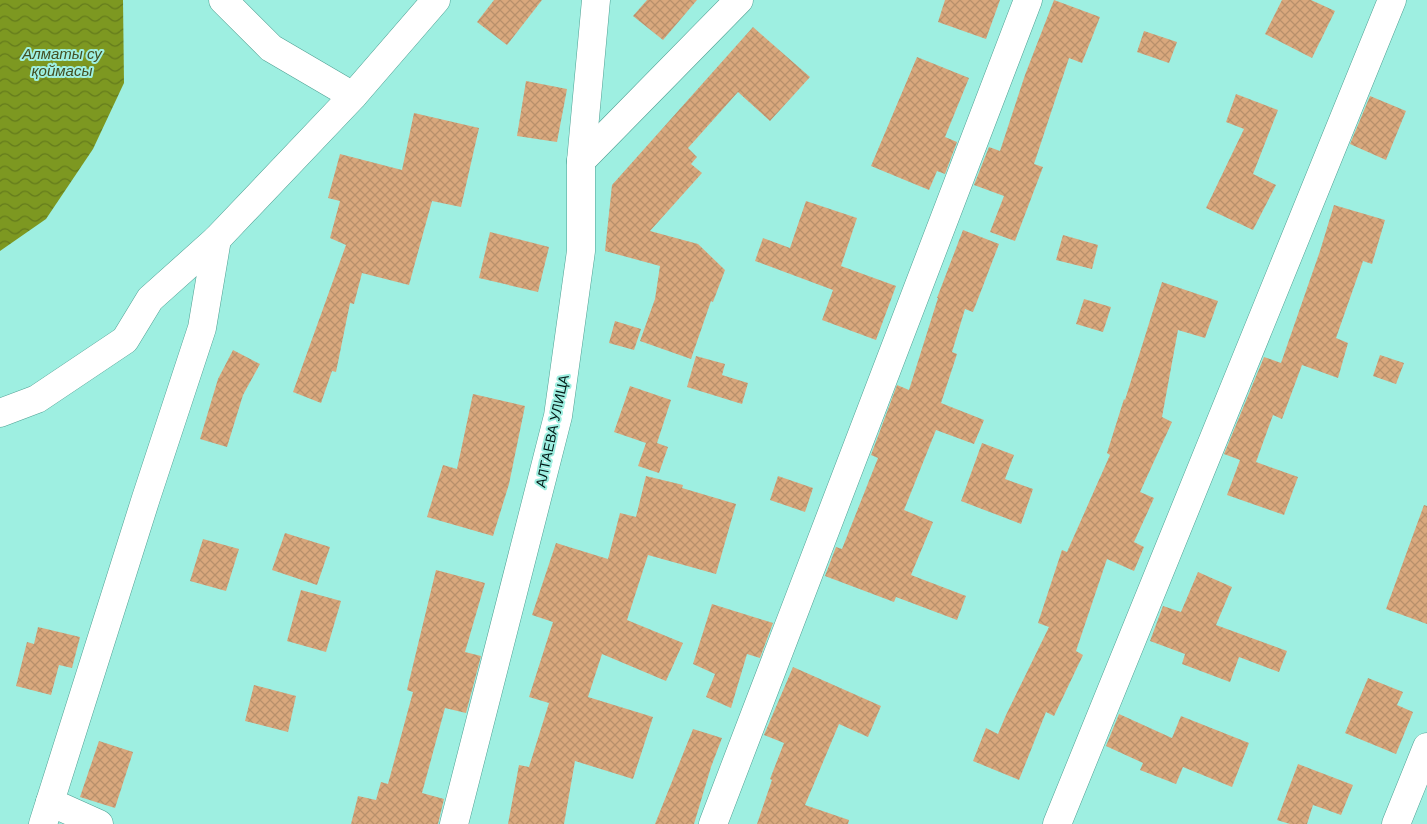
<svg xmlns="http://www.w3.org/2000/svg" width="1427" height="824" viewBox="0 0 1427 824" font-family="Helvetica,sans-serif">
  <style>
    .water { fill: url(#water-waves) }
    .building { fill: url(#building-cross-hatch) }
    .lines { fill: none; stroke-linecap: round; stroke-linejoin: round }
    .minor-casing { stroke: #4fa093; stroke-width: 29 }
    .minor { stroke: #fff; stroke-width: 28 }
    .labels { text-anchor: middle; stroke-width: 4; stroke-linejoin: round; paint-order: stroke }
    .street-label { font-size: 14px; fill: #011815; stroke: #9eefe1 }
    .water-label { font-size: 15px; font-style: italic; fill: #434f22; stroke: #9eefe1 }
  </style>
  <defs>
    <pattern id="water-waves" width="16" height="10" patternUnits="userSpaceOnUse" patternTransform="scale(1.25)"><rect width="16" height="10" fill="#7d9821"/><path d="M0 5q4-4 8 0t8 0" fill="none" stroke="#647b1c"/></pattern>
    <pattern id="building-cross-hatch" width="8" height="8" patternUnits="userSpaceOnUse" patternTransform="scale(1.25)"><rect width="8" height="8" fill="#d9a87d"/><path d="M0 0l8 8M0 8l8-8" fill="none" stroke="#b8906b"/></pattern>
  </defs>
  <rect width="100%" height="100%" fill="#9eefe1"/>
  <!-- water -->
  <path class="water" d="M0 0H123L124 83 93 149 46 219 0 251Z"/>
  <!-- building -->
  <g class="building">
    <path d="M494 0H542L507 45 477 22Z"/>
    <path d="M647 0H697L663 40 633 16Z"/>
    <path d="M945 0H1000L986 39 938 22Z"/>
    <path d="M1054 0 1100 17 1082 63 1069 58 1034 164 1043 167 1015 241 990 232 1004 196 974 185 989 147 1000 151 1025 75Z"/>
    <path d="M1282 0H1311L1335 11 1312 58 1265 34Z"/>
    <path d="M753 27 810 77 770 121 738 92 688 148 697 157 691 164 702 173 650 231 698 244 725 270 713 302 711 301 691 359 640 341 655 299 660 266 605 251 612 185Z"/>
    <path d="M1144 31 1177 42 1169 63 1137 52Z"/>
    <path d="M917 57 969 78 945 137 957 142 945 174 937 171 929 190 871 166Z"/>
    <path d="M526 81 567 89 557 142 517 136Z"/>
    <path d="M1236 94 1278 110 1253 174 1276 185 1253 230 1206 208 1244 129 1226 122Z"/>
    <path d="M1370 96 1406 111 1386 160 1350 144Z"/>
    <path d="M414 113 479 128 461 207 432 201 409 285 362 273 354 304 350 303 336 372 332 371 321 403 293 392 346 245 330 238 340 201 328 198 340 154 402 170Z"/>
    <path d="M806 201 857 218 841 266 896 286 876 340 822 320 833 290 755 261 763 238 790 248Z"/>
    <path d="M1334 205 1385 220 1372 264 1363 261 1336 338 1348 343 1338 378 1302 365 1282 419 1273 415 1256 462 1298 477 1284 515 1227 495 1240 460 1224 454 1264 357 1281 363 1320 251Z"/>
    <path d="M963 230 999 244 973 312 965 309 952 352 957 354 941 403 984 420 974 444 936 430 904 510 933 522 911 575 966 596 957 620 896 597 894 602 825 576 836 547 842 549 878 458 871 455 897 385 909 390 938 298H937Z"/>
    <path d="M490 232 549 247 538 292 479 278Z"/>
    <path d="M1063 235 1098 245 1092 269 1056 260Z"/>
    <path d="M1162 282 1218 301 1205 338 1178 330 1162 417 1172 422 1140 492 1154 498 1134 542 1144 547 1134 571 1107 559 1076 651 1083 655 1054 716 1046 712 1019 780 973 761 986 728 998 734 1006 715 1049 627 1038 623 1062 550 1067 552 1110 455 1107 453 1124 399 1125 400Z"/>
    <path d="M1084 299 1111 307 1103 332 1076 324Z"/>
    <path d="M615 321 641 329 634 350 609 343Z"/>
    <path d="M233 350 260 364 243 395 227 447 200 439 218 379Z"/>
    <path d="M1380 355 1404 363 1396 384 1373 376Z"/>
    <path d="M696 356 725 364 722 375 748 383 742 404 687 387Z"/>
    <path d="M630 386 671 400 657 443 668 447 659 473 638 466 646 443 614 432Z"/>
    <path d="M473 394 525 406 509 484 493 536 427 517 443 465 457 469Z"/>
    <path d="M982 443 1014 455 1005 479 1033 489 1021 524 961 501Z"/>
    <path d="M646 476 683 485 682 488 736 504 716 574 648 555 627 620 683 643 666 681 602 654 588 697 653 717 633 779 575 761 564 824H508L519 765 529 767 549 703 529 697 553 622 532 615 556 543 608 559 620 513 636 517Z"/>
    <path d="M778 476 813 488 805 512 770 500Z"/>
    <path d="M1424 505 1427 506V624L1386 609Z"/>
    <path d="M285 533 330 547 317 585 272 570Z"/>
    <path d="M203 539 239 549 226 591 190 581Z"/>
    <path d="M436 570 485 583 465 652 481 656 466 713 445 708 422 793 444 799 438 824H351L358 796 376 800 381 782 388 784 413 692 407 690Z"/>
    <path d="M1198 572 1232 587 1216 625 1287 651 1279 672 1239 657 1230 682 1182 664 1185 654 1150 641 1163 606 1181 612Z"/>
    <path d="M301 590 341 601 326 652 287 641Z"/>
    <path d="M712 604 773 623 760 658 747 654 731 708 706 697 715 674 693 664Z"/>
    <path d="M38 627 80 637 72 668 59 665 51 695 16 686 27 642 34 644Z"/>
    <path d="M793 667 881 706 868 737 839 724 805 805 849 820 848 824H757L772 780 770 779 784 743 764 735Z"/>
    <path d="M1368 678 1403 692 1397 705 1413 712 1396 754 1345 733Z"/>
    <path d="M254 685 296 696 288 732 245 721Z"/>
    <path d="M1119 714 1172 738 1181 716 1249 743 1232 787 1183 767 1176 784 1140 770 1143 763 1106 746Z"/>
    <path d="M693 729 722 738 711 767 694 824H655Z"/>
    <path d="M99 741 133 752 115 808 80 797Z"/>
    <path d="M1298 764 1353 785 1341 815 1313 805 1307 824H1290L1277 820Z"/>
  </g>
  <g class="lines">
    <!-- minor casing -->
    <g class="minor-casing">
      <g id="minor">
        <path d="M223 0 271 48 353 96"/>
        <path d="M581 161 739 0"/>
        <path d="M0 413 37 399 125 340 150 299 217 239 353 96 436 0"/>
        <path d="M50 802 99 824"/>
        <path d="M43 824 146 498 202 328 217 239"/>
        <path d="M454 824 558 416 581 251V161L596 0"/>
        <path d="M713 824 1028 0"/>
        <path d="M1057 824 1392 0"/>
        <path d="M1396 824 1427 747"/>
      </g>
    </g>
    <!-- minor -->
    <use href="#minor" class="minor"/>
  </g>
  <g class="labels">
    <!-- street labels -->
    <g class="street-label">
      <text transform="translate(552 431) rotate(-78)" y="5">АЛТАЕВА УЛИЦА</text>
    </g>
    <!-- water labels -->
    <g class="water-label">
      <text x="62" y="59">Алматы су<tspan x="62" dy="17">қоймасы</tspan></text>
    </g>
  </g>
</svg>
